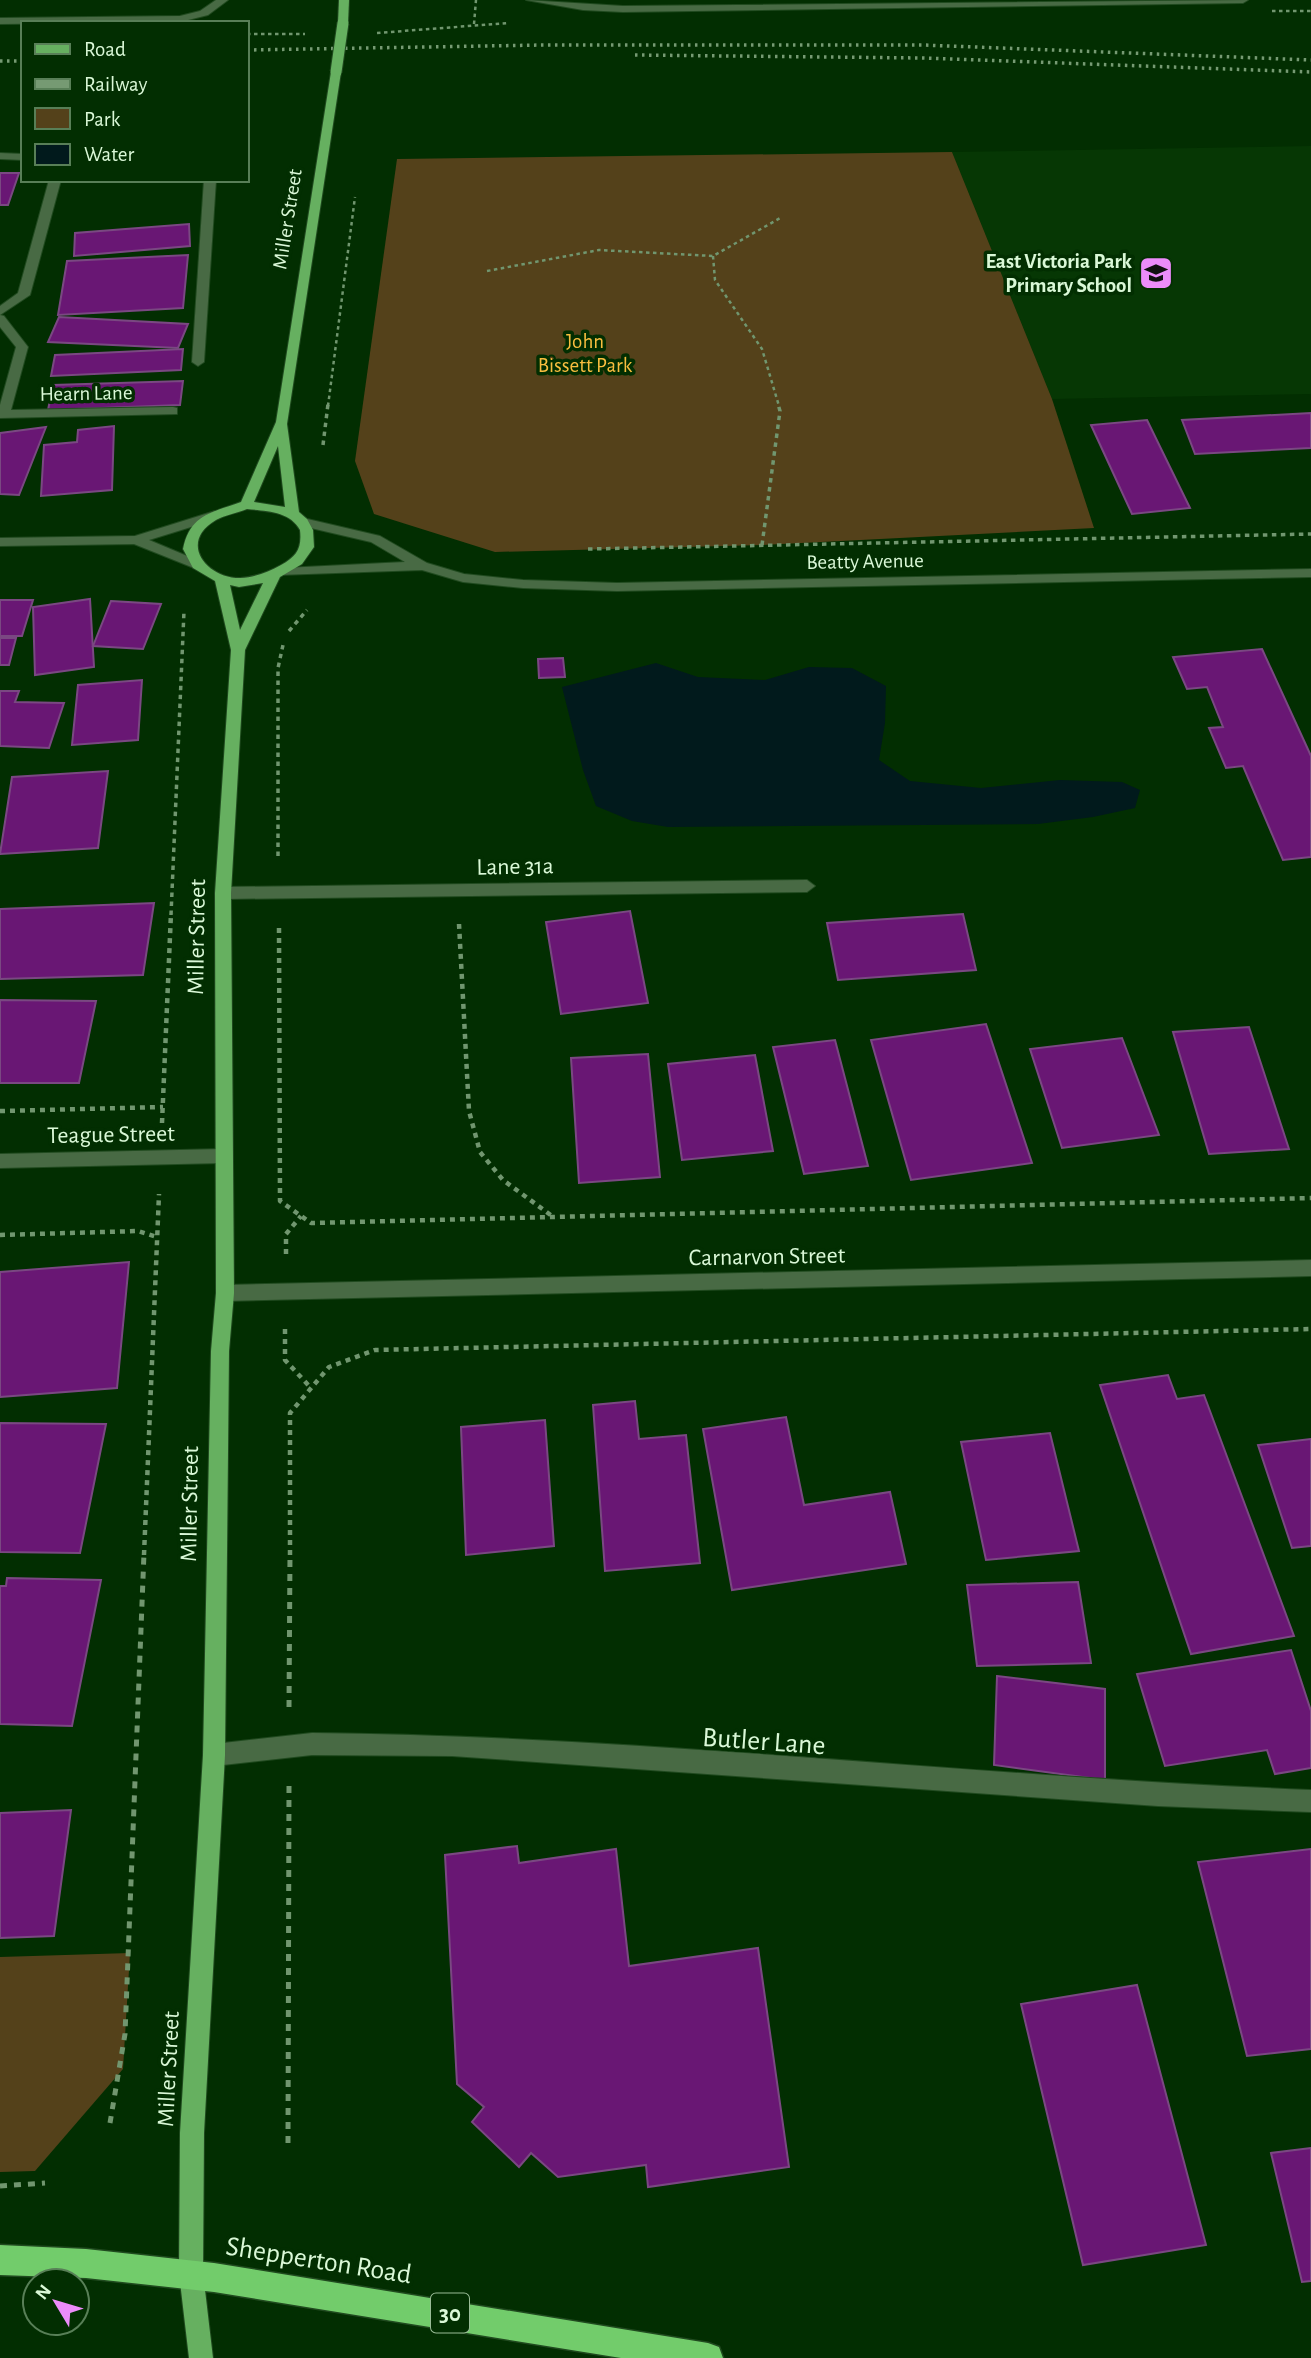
<svg xmlns="http://www.w3.org/2000/svg" width="1311" height="2358" viewBox="0 0 1311 2358" font-family="'Alegreya Sans',sans-serif">
  <style>
    .built { fill: #063704 }
    .green { fill: #54411a }
    .water { fill: #011a1c }
    .building { fill: #691774; stroke: #7a4882; stroke-width: 2 }
    .lines { fill: none; stroke-linecap: round; stroke-linejoin: round }
    .minor-casing { stroke: #204a1f; stroke-width: 2 }
    .major-casing { stroke: #204a1f; stroke-width: 2 }
    .highway-casing { stroke: #204a1f; stroke-width: 3 }
    .path-far3 { stroke: #71966f; stroke-width: 2.5; stroke-dasharray: 3.5 3.5; stroke-linecap: butt }
    .path-far2 { stroke: #71966f; stroke-width: 3.5; stroke-dasharray: 4.5 4.5; stroke-linecap: butt }
    .path-far1 { stroke: #71966f; stroke-width: 4.5; stroke-dasharray: 5 5; stroke-linecap: butt }
    .path { stroke: #71966f; stroke-width: 5; stroke-dasharray: 7 7; stroke-linecap: butt }
    .minor { fill: #486a44; fill-rule: evenodd }
    .major { fill: #66b060; fill-rule: evenodd }
    .highway { fill: #72cc6b; fill-rule: evenodd }
    .rail { stroke: #769a73; stroke-width: 3.5; stroke-dasharray: 2.5 4.5; stroke-linecap: butt }
    .major-bridge-casing { stroke: #204a1f; stroke-width: 13; stroke-linecap: butt }
    .major-bridge { stroke: #66b060; stroke-width: 11 }
    .labels { text-anchor: middle; stroke-width: 7; stroke-linejoin: round; paint-order: stroke }
    .far-street-label { font-size: 21px; fill: #daf8d7; stroke: #022e01 }
    .far-poi-label { font-size: 21px; font-weight: bold; fill: #daf8d7; stroke: #022e01; text-anchor: end }
    .far-park-label { font-size: 21px; fill: #f8bd3f; stroke: #022e01 }
    .shield { fill: #022e01; stroke: #99bb97; stroke-width: 2 }
    .shield-label { font-size: 23px; font-weight: bold; fill: #daf8d7 }
    .street-label { font-size: 24px; fill: #daf8d7; stroke: #022e01 }
    .near-street-label { font-size: 28px; fill: #daf8d7; stroke: #022e01 }
  </style>
  <rect width="100%" height="100%" fill="#022e01"/>
  <!-- built -->
  <path class="built" d="M1311 146V394L1052 399 952 152Z"/>
  <!-- green -->
  <g class="green">
    <path d="M952 152 1052 399 1094 528 762 545 495 552 374 514 355 461 397 159Z"/>
    <path d="M130 1953 123 2069 35 2171 0 2172V1957Z"/>
  </g>
  <!-- water -->
  <path class="water" d="M656 663 698 677 765 680 809 667 852 668 886 686 885 723 879 760 910 781 981 788 1060 780 1122 782 1140 790 1135 808 1093 817 1038 824 668 827 632 821 596 806 583 770 562 687Z"/>
  <!-- building -->
  <g class="building">
    <path d="M0 173H19L8 205H0Z"/>
    <path d="M189 224 190 246 74 256 75 233Z"/>
    <path d="M188 255 183 308 58 315 67 261Z"/>
    <path d="M59 317 188 324 178 348 48 342Z"/>
    <path d="M183 349 181 370 51 376 55 355Z"/>
    <path d="M183 381 180 405 48 410 53 385Z"/>
    <path d="M1311 413V448L1195 454 1182 420Z"/>
    <path d="M1147 420 1190 508 1132 514 1091 425Z"/>
    <path d="M114 426 112 490 41 496 44 445 77 442 78 430Z"/>
    <path d="M46 427 19 495 0 494V433Z"/>
    <path d="M90 599 94 667 35 675 33 607Z"/>
    <path d="M0 600H33L22 636H0Z"/>
    <path d="M111 601 161 604 143 649 93 646Z"/>
    <path d="M0 638H16L9 665H0Z"/>
    <path d="M1262 649 1311 756V857L1283 860 1243 766 1226 768 1209 728 1223 727 1207 687 1187 689 1173 657Z"/>
    <path d="M563 658 565 677 539 678 538 659Z"/>
    <path d="M142 680 138 740 72 745 78 685Z"/>
    <path d="M0 691H19L15 702 64 703 49 748 0 746Z"/>
    <path d="M108 771 98 848 0 854 12 777Z"/>
    <path d="M154 903 143 975 0 979V909Z"/>
    <path d="M630 911 648 1003 561 1014 546 922Z"/>
    <path d="M963 914 976 970 838 980 827 923Z"/>
    <path d="M0 1000 96 1001 79 1083H0Z"/>
    <path d="M986 1024 1032 1163 911 1180 871 1040Z"/>
    <path d="M1249 1027 1289 1149 1209 1154 1173 1032Z"/>
    <path d="M1122 1038 1159 1135 1062 1148 1030 1049Z"/>
    <path d="M835 1040 868 1166 804 1174 773 1047Z"/>
    <path d="M648 1054 660 1177 579 1183 571 1058Z"/>
    <path d="M755 1055 773 1151 682 1160 668 1064Z"/>
    <path d="M129 1262 117 1388 0 1397V1272Z"/>
    <path d="M1168 1375 1177 1399 1204 1395 1294 1636 1191 1654 1100 1385Z"/>
    <path d="M635 1401 639 1439 686 1435 700 1563 605 1571 593 1405Z"/>
    <path d="M786 1417 804 1505 890 1492 906 1564 732 1590 703 1429Z"/>
    <path d="M545 1420 554 1546 466 1555 461 1427Z"/>
    <path d="M0 1423 106 1424 80 1553 0 1552Z"/>
    <path d="M1050 1433 1079 1551 986 1560 961 1442Z"/>
    <path d="M1311 1439V1546L1292 1548 1258 1445Z"/>
    <path d="M7 1578 101 1580 72 1726 0 1724V1586H6Z"/>
    <path d="M1078 1582 1091 1663 977 1666 967 1585Z"/>
    <path d="M1291 1650 1311 1711V1768L1275 1774 1267 1750 1165 1766 1137 1674Z"/>
    <path d="M997 1676 1105 1689V1780L994 1765Z"/>
    <path d="M71 1810 54 1936 0 1938V1813Z"/>
    <path d="M517 1846 519 1863 616 1849 629 1966 758 1948 789 2167 648 2187 646 2165 558 2177 531 2153 519 2167 472 2122 484 2107 457 2084 445 1855Z"/>
    <path d="M1311 1849V2049L1247 2056 1198 1862Z"/>
    <path d="M1137 1985 1206 2245 1083 2265 1021 2004Z"/>
    <path d="M1311 2148V2281L1302 2282 1271 2153Z"/>
  </g>
  <g class="lines">
    <!-- minor casing -->
    <g class="minor-casing">
      <g id="minor">
        <path d="M216 0H228L208 15 180 22 0 24V18L180 16 200 11Z"/>
        <path d="M526 0 623 6 1248 0 1243 3 623 12 583 10Z"/>
        <path d="M0 153 23 154V160L0 159Z"/>
        <path d="M49 180H61L30 295 0 315 4 316 28 347 11 410 173 407 177 408V414L0 418V405L16 347 0 327V306L18 293Z"/>
        <path d="M204 180H216L204 362 198 366 192 362Z"/>
        <path d="M215 511 222 515 220 518 149 540 199 561V567L194 568 134 544 0 546V538L135 536Z"/>
        <path d="M303 518 380 536 427 563 464 574 523 580 617 583 1311 569V577L617 591 523 588 463 582 422 570 279 575V569L284 568 405 562 371 542 298 525V519Z"/>
        <path d="M807 880 815 886 807 892 223 899 215 893 223 887Z"/>
        <path d="M223 1149 229 1151 232 1156 229 1161 223 1163 0 1168V1154Z"/>
        <path d="M1311 1260V1276L225 1301 219 1299 216 1293 219 1287 225 1285Z"/>
        <path d="M312 1733C645 1736 978 1777 1311 1790V1812L1158 1806 452 1756 312 1755 214 1766 207 1762 203 1755 207 1748 214 1744Z"/>
      </g>
    </g>
    <!-- major casing -->
    <g class="major-casing">
      <g id="major">
        <path d="M339 0H349L348 23 343 26 338 23Z"/>
        <path d="M336 69 341 72 287 424 299 512 307 519 313 530 314 547 302 564 280 577 245 650 231 893 234 1293 229 1351 225 1755 204 2133 203 2273 213 2358H189L179 2273 180 2133 203 1755 211 1351 216 1293 215 893 231 650 215 581 193 568 183 549C190 515 210 513 241 502L276 422 331 72ZM278 446 285 507 254 502ZM247 509C266 511 290 511 300 530 302 548 297 556 281 565 268 572 256 577 240 578 206 578 178 542 216 520 225 515 237 513 247 509ZM263 583 240 630 230 585 239 587Z"/>
      </g>
    </g>
    <!-- highway casing -->
    <g class="highway-casing">
      <path id="highway" d="M0 2245 86 2249 214 2263 708 2343 719 2347 723 2358H621L214 2292 86 2278 0 2275Z"/>
    </g>
    <!-- path-far3 -->
    <g class="path-far3">
      <path d="M1272 11H1311"/>
      <path d="M474 24 476 0"/>
      <path d="M377 33 508 23"/>
      <path d="M247 34H305"/>
      <path d="M713 256 715 280 762 349 779 406"/>
      <path d="M487 271 599 250 713 256 782 217"/>
      <path d="M328 406 355 197"/>
    </g>
    <!-- path-far2 -->
    <g class="path-far2">
      <path d="M323 445 328 404"/>
      <path d="M762 545 780 411 778 404"/>
      <path d="M588 549 1311 534"/>
      <path d="M289 631 307 610"/>
      <path d="M278 856V668L283 645"/>
      <path d="M171 915 184 611"/>
    </g>
    <!-- path-far1 -->
    <g class="path-far1">
      <path d="M459 924 469 1111 480 1152 503 1180 552 1216"/>
      <path d="M279 928 280 1201 311 1223 1311 1198"/>
      <path d="M0 1111 163 1107"/>
      <path d="M162 1123 171 913"/>
      <path d="M0 1235 138 1231 157 1237"/>
      <path d="M286 1254V1234L301 1216"/>
      <path d="M285 1329V1360L311 1388"/>
      <path d="M144 1555 159 1194"/>
      <path d="M290 1555V1413L329 1367 375 1350 1311 1329"/>
    </g>
    <!-- path -->
    <g class="path">
      <path d="M289 1707 290 1553"/>
      <path d="M110 2123 125 2034 144 1553"/>
      <path d="M288 2143 289 1786"/>
      <path d="M0 2186 45 2183"/>
    </g>
    <!-- minor -->
    <use href="#minor" class="minor"/>
    <!-- major -->
    <use href="#major" class="major"/>
    <!-- highway -->
    <use href="#highway" class="highway"/>
    <!-- rail -->
    <g class="rail">
      <path d="M247 50 543 45H923L1311 60"/>
      <path d="M635 55 922 58 1311 72"/>
      <path d="M0 61H23"/>
    </g>
    <!-- major-bridge casing -->
    <g class="major-bridge-casing">
      <path id="major-bridge" d="M336 72 343 23"/>
    </g>
    <!-- major-bridge -->
    <use href="#major-bridge" class="major-bridge"/>
  </g>
  <!-- icons -->
  <defs>
    <g id="school-square" transform="scale(1.75)"><rect x="-9" y="-9" width="18" height="18" rx="4" fill="#ec8cfa" stroke="#022e01"/><path d="M0-5L7-2L0 1L-7-2ZM-4 1L0 2.5L4 1V4Q0 6-4 4Z" fill="#111"/></g>
  </defs>
  <g fill-rule="evenodd">
    <use href="#school-square" x="1156" y="273"/>
  </g>
  <g class="labels">
    <!-- far-street labels -->
    <g class="far-street-label">
      <text transform="translate(287 219) rotate(-81)" y="7">Miller Street</text>
      <text transform="translate(86 393) rotate(-1)" y="7">Hearn Lane</text>
      <text transform="translate(865 561) rotate(-1)" y="7">Beatty Avenue</text>
    </g>
    <!-- far-poi labels -->
    <g class="far-poi-label">
      <text x="1132" y="268">East Victoria Park<tspan x="1132" dy="24">Primary School</tspan></text>
    </g>
    <!-- far-park labels -->
    <g class="far-park-label">
      <text x="585" y="348">John<tspan x="585" dy="24">Bissett Park</tspan></text>
    </g>
    <!-- shield labels -->
    <rect class="shield" x="431" y="2293.5" width="38" height="39" rx="5"/>
    <g class="shield-label">
      <text x="450" y="2321">30</text>
    </g>
    <!-- street labels -->
    <g class="street-label">
      <text transform="translate(515 866) rotate(-1)" y="8">Lane 31a</text>
      <text transform="translate(196 937) rotate(-89)" y="8">Miller Street</text>
      <text transform="translate(111 1134) rotate(-1)" y="8">Teague Street</text>
      <text transform="translate(767 1256) rotate(-1)" y="8">Carnarvon Street</text>
      <text transform="translate(189 1504) rotate(-89)" y="8">Miller Street</text>
      <text transform="translate(168 2069) rotate(-87)" y="8">Miller Street</text>
    </g>
    <!-- near-street labels -->
    <g class="near-street-label">
      <text transform="translate(764 1740) rotate(4)" y="10">Butler Lane</text>
      <text transform="translate(319 2259) rotate(9)" y="10">Shepperton Road</text>
    </g>
  </g>
  <!-- legend -->
  <rect x="21" y="21" width="228" height="161" fill="#022e01" stroke="#587f57" stroke-width="2"/>
  <rect x="35" y="44" width="35" height="10" fill="#66b060" stroke="#587f57" stroke-width="2"/>
  <text x="84" y="56" font-size="21" fill="#daf8d7">Road</text>
  <rect x="35" y="79" width="35" height="10" fill="#769a73" stroke="#587f57" stroke-width="2"/>
  <text x="84" y="91" font-size="21" fill="#daf8d7">Railway</text>
  <rect x="35" y="108" width="35" height="21" fill="#54411a" stroke="#587f57" stroke-width="2"/>
  <text x="84" y="126" font-size="21" fill="#daf8d7">Park</text>
  <rect x="35" y="144" width="35" height="21" fill="#011a1c" stroke="#587f57" stroke-width="2"/>
  <text x="84" y="161" font-size="21" fill="#daf8d7">Water</text>
  <!-- north arrow -->
  <g transform="translate(56 2302) rotate(308)"><circle r="33" fill="#022e01" stroke="#587f57" stroke-width="2"/>
  <path d="M0-5L12 26L0 18L-12 26Z" fill="#ec8cfa"/>
  <text y="-10" font-size="19" font-weight="bold" text-anchor="middle" fill="#daf8d7">N</text>
  </g>
</svg>
